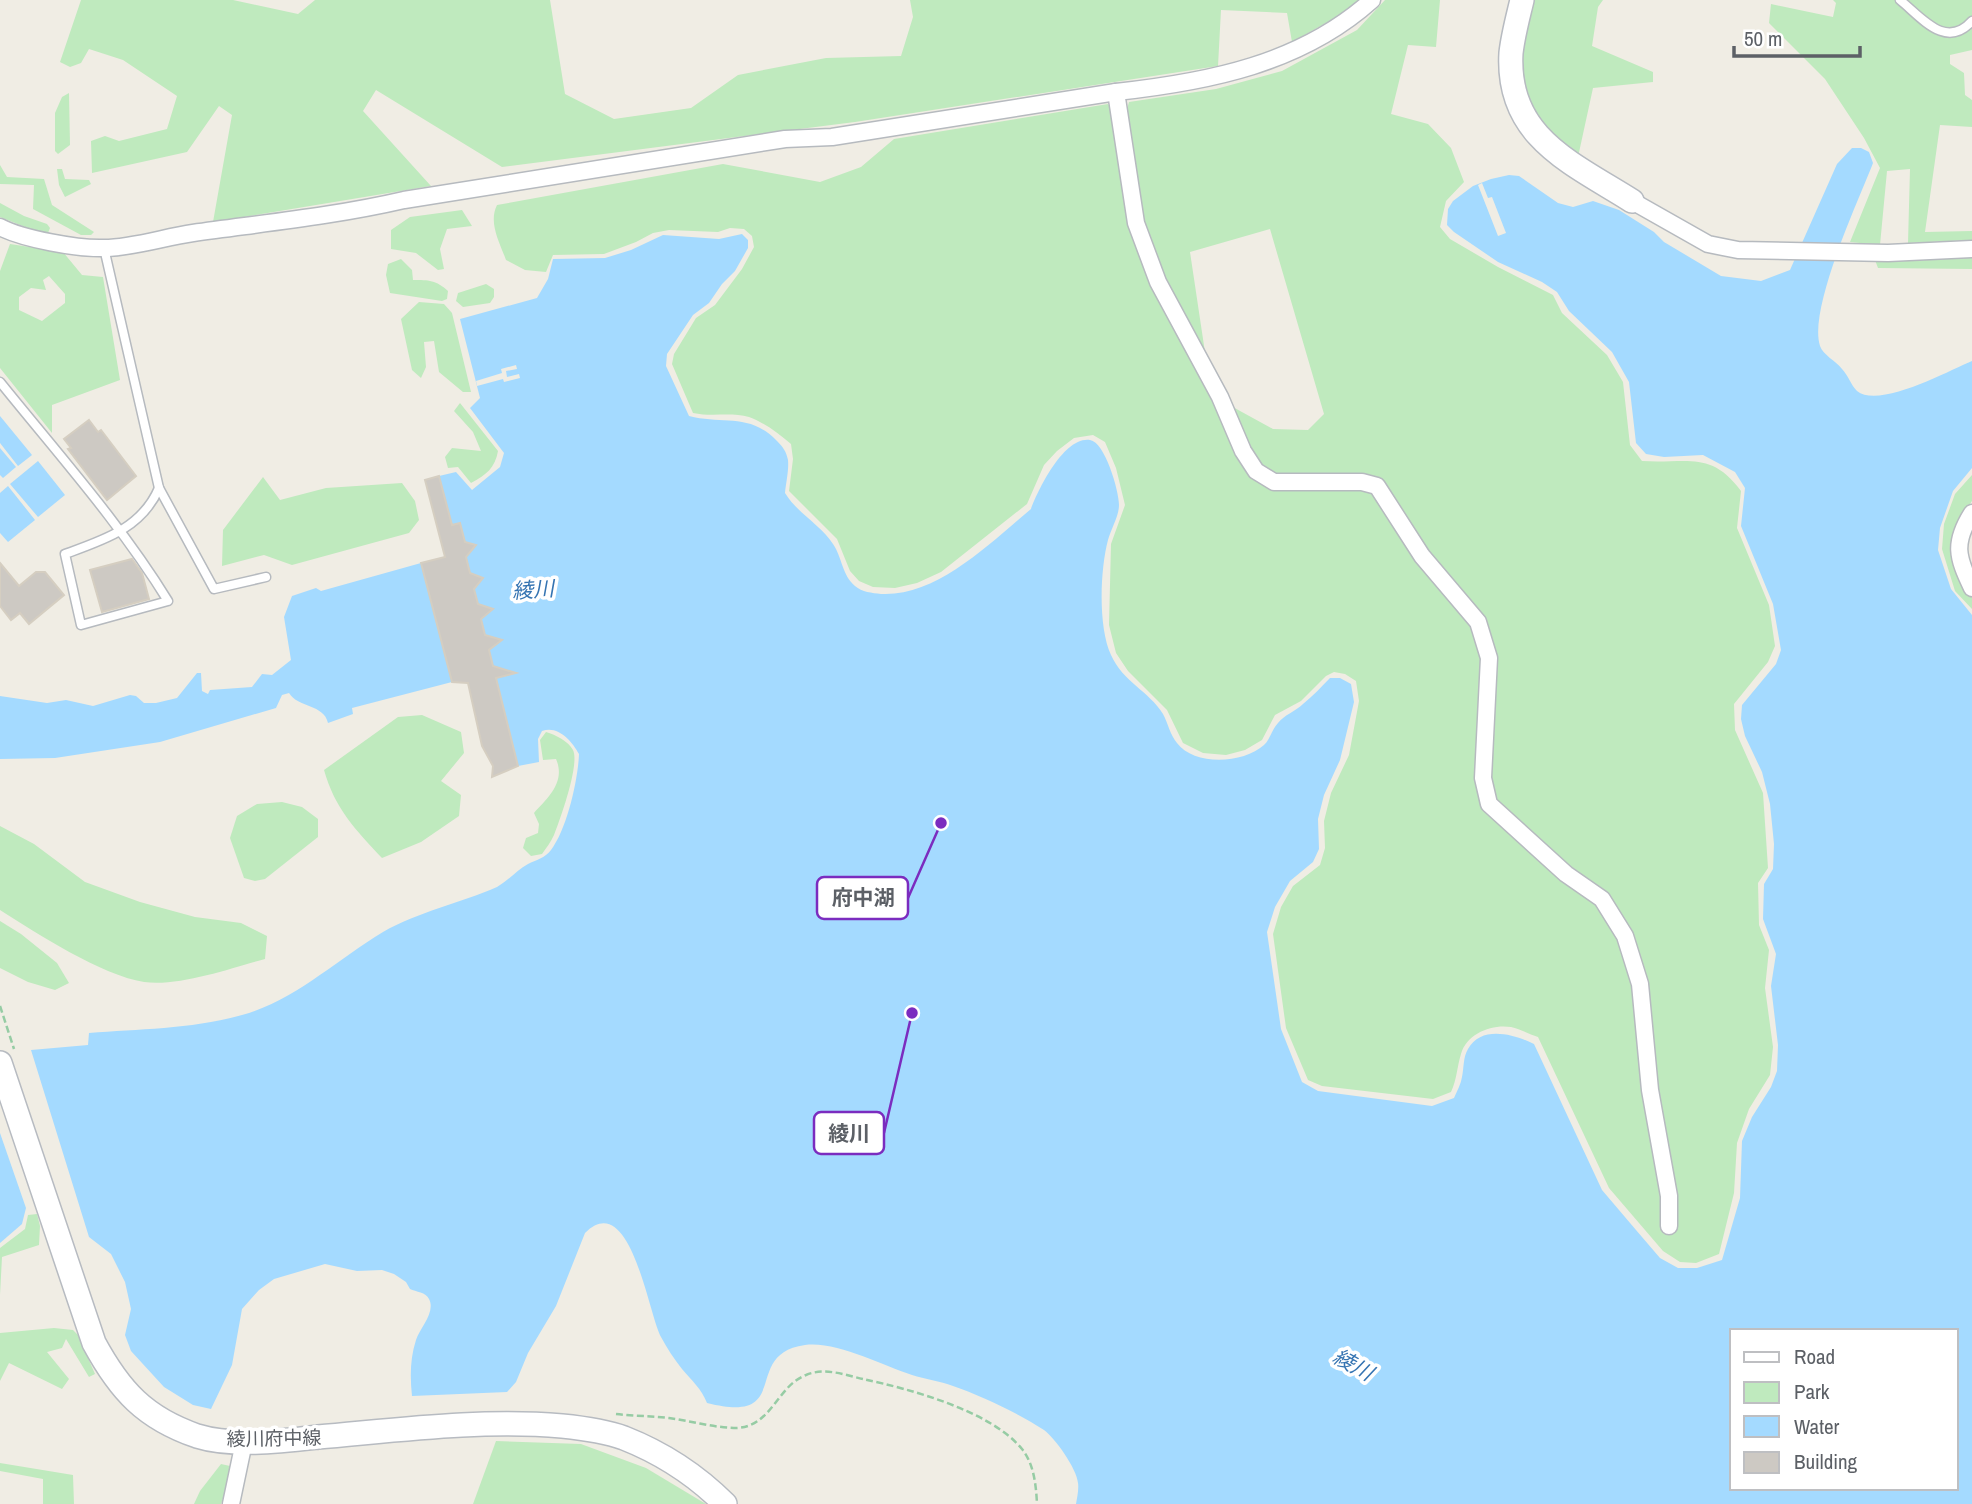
<svg xmlns="http://www.w3.org/2000/svg" width="1972" height="1504" viewBox="0 0 1972 1504" font-family="'Archivo Narrow','Noto Sans JP',sans-serif">
  <style>
    .green { fill: #bfeabe; fill-rule: evenodd }
    .water { fill: #a4daff; fill-rule: evenodd }
    .pier { fill: #f0ede4 }
    .building { fill: #cdc9c3; stroke: #d5cec1; stroke-width: 2 }
    .lines { fill: none; stroke-linecap: round; stroke-linejoin: round }
    .lane-casing { stroke: #b6babf; stroke-width: 11 }
    .street-casing { stroke: #b6babf; stroke-width: 19 }
    .secondary-casing { stroke: #b7bbc1; stroke-width: 26 }
    .path { stroke: #96cca4; stroke-width: 2.5; stroke-dasharray: 7 3.5; stroke-linecap: butt }
    .lane { stroke: #fff; stroke-width: 8 }
    .street { stroke: #fff; stroke-width: 16 }
    .secondary { stroke: #fff; stroke-width: 23 }
    .labels { text-anchor: middle; stroke-width: 7; stroke-linejoin: round; paint-order: stroke }
    .street-label { font-size: 19px; fill: #5c6066; stroke: #fff }
    .water-label { font-size: 21px; font-style: italic; fill: #3574b2; stroke: #fff }
    .leader { fill: none; stroke: #7b2cbf; stroke-width: 2.5 }
    .callout-dot { fill: #7b2cbf; stroke: #fff; stroke-width: 2.5 }
    .callout { fill: #fff; stroke: #7b2cbf; stroke-width: 2.5 }
    .callout-label { font-size: 21px; text-anchor: middle; font-weight: bold; fill: #5c6066 }
  </style>
  <rect width="100%" height="100%" fill="#f0ede4"/>
  <!-- green -->
  <g class="green">
    <path d="M81 0H233L298 14 315 0H550L565 94 614 119 691 108 738 75 826 58 901 56 913 17 910 0H1359L1340 15 1292 42 1287 13 1221 10 1218 66 855 122 502 167 376 90 363 111 431 186 213 222 232 115 219 106 187 152 92 173 91 141 105 136 119 141 167 129 177 96 123 60 89 49 81 63 70 67 60 62Z"/>
    <path d="M1385 0H1440L1436 47 1408 45 1391 114 1428 124 1451 148 1464 182 1446 201 1440 227 1450 239 1498 267 1553 295 1562 313 1607 355 1623 382 1630 445 1642 461C1687 464 1711 450 1741 491L1737 528 1769 605 1775 646 1768 662 1734 704 1735 730 1763 793 1768 868 1758 883 1759 925 1769 950 1765 988 1773 1047 1770 1075 1749 1109 1737 1143 1734 1193 1719 1254 1696 1263 1680 1262 1663 1251 1609 1188 1538 1037C1529 1034 1520 1029 1511 1027 1492 1024 1467 1033 1461 1054 1457 1067 1457 1079 1451 1092L1433 1099 1322 1086 1308 1080 1286 1028 1273 934 1281 907 1293 886 1320 865 1325 848 1324 821 1331 793 1349 755 1359 701 1356 681 1345 674 1334 672 1326 676 1301 701 1275 715 1262 740 1245 750 1226 755 1203 753 1183 743 1167 710 1128 671 1116 653 1109 625 1111 544 1125 505 1116 468 1105 442 1093 435 1074 438 1057 451 1044 465 1027 504 941 572 917 583 895 588 873 587 859 581 850 571 837 539 789 491 793 459 791 444C778 433 765 423 749 417 732 412 711 417 693 413L672 364 674 354 696 318 715 305 742 269 754 247 752 236 744 229 730 228 718 232 669 230 653 233 636 242 604 254 553 255 546 272 525 270 506 260C500 243 488 223 497 205L723 164 820 182 861 167 894 139 1108 104 1114 113H1126L1129 102 1216 89 1282 71 1357 30ZM1270 229 1324 414 1308 430 1273 429 1231 406 1206 359 1190 252Z"/>
    <path d="M1532 0H1603L1598 7 1592 46 1653 72V82L1593 88 1578 157 1545 132 1527 104 1519 61Z"/>
    <path d="M1833 0H1972V50L1950 55V64L1964 73 1965 95 1972 100V127L1940 125 1925 232 1972 231V240L1908 243 1910 169 1887 171 1880 245 1850 242 1880 168 1864 138 1825 79 1769 23 1771 4 1833 17 1836 3Z"/>
    <path d="M69 93 70 145 58 154 55 151V113L62 97Z"/>
    <path d="M0 165 7 177 44 179 52 205 94 232 91 235H81L33 209 34 185 0 184Z"/>
    <path d="M57 169H62L65 179 89 180 91 184 65 197 59 185Z"/>
    <path d="M0 203 24 216 47 224 50 228 48 233 38 232 0 217Z"/>
    <path d="M462 210 472 226 447 229 440 249 444 269 438 270 416 253 391 249V230L410 217Z"/>
    <path d="M10 244 63 252 82 275 103 277 120 380 52 405V433L0 368V271ZM49 276 65 294V303L42 321 19 310V297L31 288 46 290 43 280Z"/>
    <path d="M1972 256V269L1878 268 1875 260Z"/>
    <path d="M401 259 412 270 413 280C429 280 436 280 448 291L447 299 442 301 390 293 386 275 388 264Z"/>
    <path d="M486 284 494 289V297L490 303 463 307 456 301 458 293Z"/>
    <path d="M419 302 444 304 452 313 471 392H463L439 372 434 341 424 342 426 367 421 378 412 370 401 319Z"/>
    <path d="M460 403 498 451C495 468 486 475 471 483L458 467 448 468 445 457 452 448 481 451 473 432 454 411Z"/>
    <path d="M1972 475V501L1960 518 1952 557 1972 597V609L1955 591 1942 549 1944 524 1955 494Z"/>
    <path d="M263 477 280 500 326 488 402 483 415 501 419 520 409 533 292 565 264 555 222 566 223 530Z"/>
    <path d="M422 715 461 732 464 753 441 781 461 795 459 816 421 842 382 858C355 829 335 809 324 770L398 717Z"/>
    <path d="M546 732C556 735 568 741 573 750 580 764 560 820 554 835 551 842 546 848 542 854L531 856 523 848 526 838 538 833 539 824 534 813C548 798 566 782 556 759L543 760 540 740Z"/>
    <path d="M282 802 302 807 318 819V837L265 879 255 881 244 878 230 838 237 816 257 804Z"/>
    <path d="M0 826 34 844 85 882 140 902 195 917 241 923 267 936 265 959C232 968 178 987 144 982 101 975 38 934 0 910Z"/>
    <path d="M0 921 21 934 57 963 69 983 55 990 28 982 0 968Z"/>
    <path d="M37 1214 40 1226 39 1245 2 1257 0 1295V1248L25 1229 28 1215Z"/>
    <path d="M54 1328 73 1330 78 1335 95 1374 89 1377 66 1339 62 1348 47 1352 69 1379 62 1389 9 1363 0 1381V1333Z"/>
    <path d="M496 1441 581 1444 646 1468 706 1504H473Z"/>
    <path d="M0 1463 73 1475 74 1504H43V1479L0 1471Z"/>
    <path d="M221 1464 230 1466 229 1481 221 1504H194L200 1491Z"/>
  </g>
  <!-- water -->
  <g class="water">
    <path d="M1852 148H1861L1869 152 1873 163C1858 202 1808 309 1820 346 1823 355 1836 361 1842 369 1848 375 1851 385 1857 391 1879 409 1948 371 1972 361V468L1953 491 1940 528 1938 550 1951 589 1972 615V1504H1076C1077 1498 1079 1489 1078 1483 1077 1469 1055 1438 1044 1430 1018 1413 982 1396 953 1386 940 1381 925 1379 912 1375 881 1365 837 1341 805 1345 740 1354 795 1425 707 1403 701 1388 692 1381 682 1369 674 1359 667 1348 661 1337 648 1312 630 1188 585 1233L556 1306 528 1353 516 1382 507 1392 412 1396C410 1377 410 1358 416 1340 420 1328 436 1312 429 1299 426 1292 416 1292 410 1289L406 1282 394 1274 382 1270 357 1271 325 1264 274 1279 259 1290 242 1309 232 1365 211 1409 193 1405 164 1387 131 1351 125 1335 131 1309 125 1282 111 1254 89 1237 31 1050 88 1045 89 1033C139 1029 193 1029 242 1015 296 1000 336 960 383 932 418 912 460 903 497 887 508 881 517 870 528 864 536 860 545 858 551 850 567 829 578 780 579 754 572 741 558 725 542 731L538 739 539 762 518 766 496 678 506 676V672L494 671 488 647 497 640 493 637 486 638 465 553 473 548 471 544H465L460 523 452 525 439 476 456 472 472 490 500 467 504 453 470 408 480 398 460 319 537 298 548 279 553 259 605 258 631 250 663 235 719 239 742 234 748 240V248L735 271 722 284 709 303 693 315 667 354 666 366 689 416C723 425 749 412 777 441 783 447 786 451 788 460 789 470 786 483 785 493 797 513 821 525 833 544 842 557 842 575 855 586 862 592 872 593 881 594 937 597 990 543 1031 509 1038 490 1064 436 1090 440 1105 442 1119 491 1119 505 1119 516 1111 529 1108 540 1100 570 1098 627 1111 655 1123 682 1149 691 1163 714 1168 723 1170 735 1177 743 1194 766 1243 764 1264 745 1270 740 1272 729 1278 723 1284 715 1296 711 1303 704 1313 696 1321 687 1330 678H1340L1351 684 1354 702 1340 760 1324 795 1318 819 1319 849 1313 862 1290 881 1275 907 1267 932 1281 1029 1302 1082 1318 1091 1432 1106 1454 1098C1457 1091 1461 1084 1462 1077 1464 1068 1463 1057 1468 1049 1481 1025 1514 1034 1534 1044L1602 1190 1636 1230 1660 1258 1678 1268H1697L1722 1260 1740 1198 1742 1141 1752 1117 1771 1087 1777 1071 1778 1045 1771 986 1776 954 1763 919 1764 884 1773 869 1774 844 1770 804 1762 772 1745 736 1741 719 1742 705 1776 664 1781 650 1773 604 1741 526 1745 488 1735 472 1703 455 1664 457 1646 454 1636 443 1629 382 1612 352 1569 311 1557 292 1542 282 1498 262 1454 232 1447 225 1448 209 1453 201 1473 186 1491 179 1509 175 1519 176 1558 203 1573 207 1593 201 1619 210 1654 232 1664 242 1721 276 1761 281 1790 270 1837 164ZM1732 1331H1956V1488H1732Z"/>
    <path d="M0 416 32 455 18 466 0 443Z"/>
    <path d="M0 448 16 467 3 478 0 475Z"/>
    <path d="M38 461 65 495 38 517 10 484Z"/>
    <path d="M8 486 35 520 8 542 0 533V493Z"/>
    <path d="M421 563 452 682 352 708 353 714 328 723C324 704 298 708 289 693L282 695 276 708 160 742 55 758 0 759V696L47 703 66 700 93 706 130 695 136 696 144 703H156L177 698 197 673H201L202 691 208 694 210 690 252 687 262 674 272 675 291 660 284 617 292 596 316 588 321 591Z"/>
    <path d="M0 1133 26 1208 22 1224 0 1243Z"/>
  </g>
  <!-- pier -->
  <g class="pier">
    <path d="M1482 183 1488 198 1492 197 1506 233 1498 236 1478 185Z"/>
    <path d="M516 365 517 369 506 371 507 377 519 374 520 378 504 382 503 379 477 386 476 381 502 373 501 369Z"/>
  </g>
  <!-- building -->
  <g class="building">
    <path d="M89 420 98 432 101 430 136 476 107 500 68 449 71 448 64 439Z"/>
    <path d="M439 476 452 525 460 523 465 542 476 545 466 557 470 573 483 578 474 589 478 604 493 609 481 619 485 635 502 640 489 650 493 666 516 673 496 678 518 766 492 777 493 766 482 746 468 683 452 682 421 563 445 557 425 480Z"/>
    <path d="M132 559 142 573 149 599 102 612 90 570Z"/>
    <path d="M0 563 19 586 36 572H45L64 595 29 624 20 613 11 620 0 606Z"/>
  </g>
  <g class="lines">
    <!-- lane casing -->
    <g class="lane-casing">
      <g id="lane">
        <path d="M1900 0C1922 18 1946 50 1972 21"/>
        <path d="M104 248 159 488 214 589 266 577"/>
        <path d="M0 382C58 454 120 523 168 601L81 625 65 554C104 540 142 528 159 488"/>
      </g>
    </g>
    <!-- street casing -->
    <g class="street-casing">
      <g id="street">
        <path d="M1116 92 1136 223 1158 282 1220 397 1243 451 1256 471 1274 482H1362L1377 486 1422 556 1478 622 1489 658 1483 778 1489 804 1566 874 1602 899 1625 936 1640 984 1650 1090 1669 1196V1226"/>
        <path d="M1632 201 1708 244 1738 250 1888 253 1972 249"/>
        <path d="M0 227C23 239 78 249 104 248 132 248 165 237 193 233 264 223 335 216 404 200L785 139 832 137 1116 92C1208 82 1301 64 1372 0"/>
        <path d="M1972 513C1953 543 1957 557 1972 588"/>
        <path d="M231 1504 244 1442"/>
      </g>
    </g>
    <!-- secondary casing -->
    <g class="secondary-casing">
      <g id="secondary">
        <path d="M1522 0C1518 17 1513 35 1511 53 1506 137 1572 163 1632 201"/>
        <path d="M0 1063 94 1343C120 1391 145 1418 197 1436 232 1447 282 1441 318 1437 399 1430 481 1419 562 1426 582 1428 605 1431 624 1438 662 1453 696 1475 725 1504"/>
      </g>
    </g>
    <!-- path -->
    <g class="path">
      <path d="M0 1006 14 1049"/>
      <path d="M616 1414C633 1416 651 1416 669 1418 691 1421 715 1428 737 1428 772 1426 777 1386 806 1375 825 1367 845 1375 863 1379 910 1389 991 1411 1022 1449 1034 1464 1036 1485 1037 1504"/>
    </g>
    <!-- lane -->
    <use href="#lane" class="lane"/>
    <!-- street -->
    <use href="#street" class="street"/>
    <!-- secondary -->
    <use href="#secondary" class="secondary"/>
  </g>
  <g class="labels">
    <!-- street labels -->
    <g class="street-label">
      <text transform="translate(274 1438) rotate(-1)" y="7">綾川府中線</text>
    </g>
    <!-- water labels -->
    <g class="water-label">
      <text transform="translate(533 590) rotate(-4)" y="7">綾川</text>
      <text transform="translate(1353 1365) rotate(29)" y="7">綾川</text>
    </g>
  </g>
  <!-- callouts -->
  <path class="leader" d="M941 823L908 898M912 1013L884 1133"/>
  <g class="callout-dot">
    <circle cx="941" cy="823" r="7"/>
    <circle cx="912" cy="1013" r="7"/>
  </g>
  <g class="callout">
    <rect x="817" y="877" width="91" height="42" rx="7"/>
    <rect x="814" y="1112" width="70" height="42" rx="7"/>
  </g>
  <g class="callout-label">
    <text x="863" y="905">府中湖</text>
    <text x="849" y="1141">綾川</text>
  </g>
  <!-- legend -->
  <rect x="1730" y="1329" width="228" height="161" fill="#ffffff" stroke="#bebfc2" stroke-width="2"/>
  <rect x="1744" y="1352" width="35" height="10" fill="#ffffff" stroke="#bebfc2" stroke-width="2"/>
  <text x="1794" y="1364" font-size="21" fill="#5c6066">Road</text>
  <rect x="1744" y="1382" width="35" height="21" fill="#bfeabe" stroke="#bebfc2" stroke-width="2"/>
  <text x="1794" y="1399" font-size="21" fill="#5c6066">Park</text>
  <rect x="1744" y="1416" width="35" height="21" fill="#a4daff" stroke="#bebfc2" stroke-width="2"/>
  <text x="1794" y="1434" font-size="21" fill="#5c6066">Water</text>
  <rect x="1744" y="1452" width="35" height="21" fill="#cdc9c3" stroke="#bebfc2" stroke-width="2"/>
  <text x="1794" y="1469" font-size="21" fill="#5c6066">Building</text>
  <!-- scale -->
  <path d="M1734 46v10h126v-10" fill="none" stroke="#5c6066" stroke-width="3.5"/>
  <text x="1744" y="46" font-size="21" fill="#5c6066" stroke="#ffffff" stroke-width="5" paint-order="stroke">50 m</text>
</svg>
